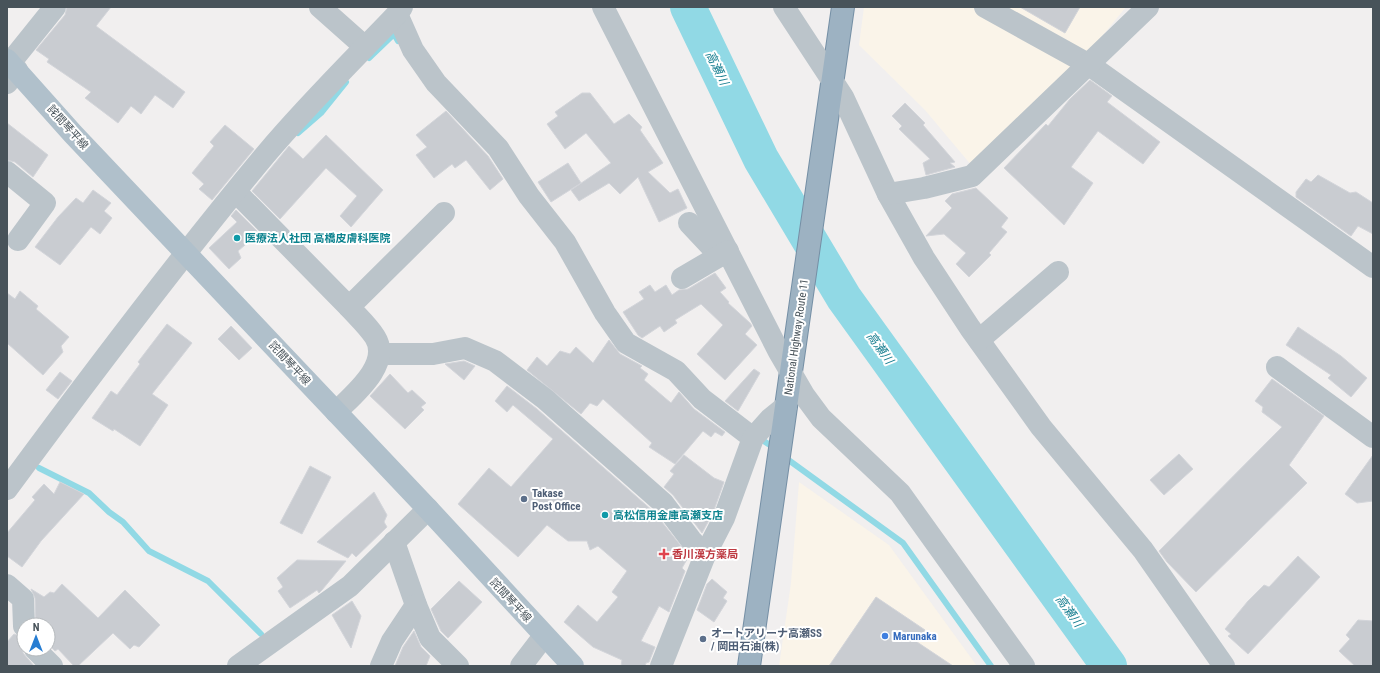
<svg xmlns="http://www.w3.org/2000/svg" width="1380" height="673" viewBox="0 0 1380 673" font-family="'Roboto Condensed','Noto Sans JP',sans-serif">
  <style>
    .commercial { fill: #faf4e9 }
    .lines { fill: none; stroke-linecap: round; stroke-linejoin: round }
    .stream { stroke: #91d9e5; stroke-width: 6 }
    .river { stroke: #91d9e5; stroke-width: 36 }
    .building { fill: #c9ccd1; stroke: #d3d5da }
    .trunk-casing { stroke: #758fa5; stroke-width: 24 }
    .minor { stroke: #bbc4ca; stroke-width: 22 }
    .primary { stroke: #b0c0cb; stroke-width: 22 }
    .trunk { stroke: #9db2c2; stroke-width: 22 }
    .culture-dot { fill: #0f9aa8; stroke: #fff; stroke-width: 1.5 }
    .service-dot { fill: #5c6f8a; stroke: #fff; stroke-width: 1.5 }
    .health-dot { fill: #e0444e; stroke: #fff; stroke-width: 1.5 }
    .shop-dot { fill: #3f7fe0; stroke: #fff; stroke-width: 1.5 }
    .labels { text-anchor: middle; stroke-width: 4; stroke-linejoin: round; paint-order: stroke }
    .street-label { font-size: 11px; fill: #48535a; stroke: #fff }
    .culture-label { font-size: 11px; font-weight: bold; fill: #0d838f; stroke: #fff; text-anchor: start }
    .service-label { font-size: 11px; font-weight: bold; fill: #4e5e75; stroke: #fff; text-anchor: start }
    .health-label { font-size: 11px; font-weight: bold; fill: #be3a42; stroke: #fff; text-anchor: start }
    .shop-label { font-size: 11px; font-weight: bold; fill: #366cbe; stroke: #fff; text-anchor: start }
    .water-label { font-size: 12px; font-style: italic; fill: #177e90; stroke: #fff }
  </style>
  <rect width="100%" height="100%" fill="#f1efef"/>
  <!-- commercial -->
  <g class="commercial">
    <path d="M864 7H1126L1075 69 972 166 925 110 859 45Z"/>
    <path d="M799 482 889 545 977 666H779L791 583Z"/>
  </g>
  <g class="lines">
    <!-- stream -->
    <g class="stream">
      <path d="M369 58 394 34 398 41"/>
      <path d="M298 133 321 113 346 82"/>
      <path d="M759 438 776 449"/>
      <path d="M783 456 903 543 991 666"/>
      <path d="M39 468 89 493 109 512 123 522 149 551 208 581 261 634"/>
    </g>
    <!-- river -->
    <path class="river" d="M688 7 761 159 844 298 1109 666"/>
  </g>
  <!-- building -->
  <g class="building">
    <path d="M67 7H111L96 26 185 92 173 108 155 95 141 114 131 106 118 123 85 98 91 92 47 62 49 59 36 50 65 15Z"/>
    <path d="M1020 7H1080L1065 33Z"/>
    <path d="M1090 80 1112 96 1107 102 1160 142 1143 164 1098 131 1071 167 1093 183 1064 225 1004 168 1046 124 1048 126 1070 99Z"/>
    <path d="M582 93H590L614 124 629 114 642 127 640 130 663 163 648 172 670 193 678 189 687 208 659 222 638 177 620 194 609 183 579 201 571 190 611 163 586 133 565 149 547 124 558 116 555 112Z"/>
    <path d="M905 103 925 123 923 125 955 162 950 163 955 167 926 175 923 163 930 159 899 129 902 126 892 116Z"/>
    <path d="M446 111 488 156 503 179 490 190 466 160 455 168 452 164 434 178 416 155 427 147 416 135Z"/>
    <path d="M7 123 48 155 33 177 15 162 7 160Z"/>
    <path d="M225 125 254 149 212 200 199 189 204 184 192 173 214 146 210 142Z"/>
    <path d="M326 135 383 190 351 227 340 216 357 196 326 168 280 219 252 191 289 146 303 159Z"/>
    <path d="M568 163 581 183 551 202 538 182Z"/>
    <path d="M1318 175 1350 193 1356 192 1373 203V234L1358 226 1351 236 1296 197V192L1306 179 1311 182Z"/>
    <path d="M976 188 1008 218 1001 227 1007 232 989 253 991 255 969 277 956 264 966 253 944 234 926 236 952 208 945 201 952 194Z"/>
    <path d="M93 190 111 203 104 211 112 218 100 234 91 227 60 265 35 247 58 217 76 198 83 203Z"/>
    <path d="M236 210 259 233 238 251 241 258 229 269 209 248 237 222 231 216Z"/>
    <path d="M715 273 726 288 720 292 729 302 728 303 750 323 752 326 745 334 757 345 725 380 697 354 723 325 701 304 675 320 677 323 664 332 660 326 642 338 638 335 623 312 644 299 639 292 650 285 655 292 666 285 672 295 679 290 688 289Z"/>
    <path d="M20 291 38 306 36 309 69 337 61 346 63 352 43 375 7 343V293L15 299Z"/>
    <path d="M167 324 192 343 152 394 168 405 140 446 114 429 113 431 92 418 111 391 117 395 140 364 138 362Z"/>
    <path d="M231 326 252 348 239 360 218 339Z"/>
    <path d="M1298 327 1341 356 1367 378 1351 397 1328 378 1331 375 1286 345Z"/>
    <path d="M609 340 620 354 642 366 640 368 648 374 644 380 671 403 679 392 694 409 725 432 722 436 715 432 711 437 703 431 675 464 649 447 652 443 603 399 597 406 590 403 581 414 527 370 537 357 547 366 560 351 570 354 576 347 593 363Z"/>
    <path d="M464 361 475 366 464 380 445 364Z"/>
    <path d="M754 369 760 373 738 411 725 401Z"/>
    <path d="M60 372 72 381 58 399 46 390Z"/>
    <path d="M390 374 408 393 412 390 426 403 421 407 424 410 405 429 370 396Z"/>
    <path d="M1272 379 1324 416 1289 465 1307 483 1196 592 1167 562 1159 551 1282 427 1262 412 1263 407 1255 401Z"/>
    <path d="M507 386 537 409 654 512 689 556 682 568 685 571 669 612 659 606 641 641 655 647 649 662 646 663 645 666H621L622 660 593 647 564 622 578 605 597 622 618 597 612 592 627 571 598 546 590 550 587 541H568L547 525 518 557 458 504 489 468 511 487 553 439 513 405 507 412 495 401Z"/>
    <path d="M1179 454 1193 469 1164 495 1150 480Z"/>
    <path d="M684 455 714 478 724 482 713 513 702 533 673 495 664 487 674 474 670 471Z"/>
    <path d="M1373 455V501L1357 503 1345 494Z"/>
    <path d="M310 466 331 477 302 534 280 523Z"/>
    <path d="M60 482 84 494 41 541 22 567 7 556V533L35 500 32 497 44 484 54 494Z"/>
    <path d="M374 492 387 515 384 522 387 527 356 557 352 553 348 558 317 542Z"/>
    <path d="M1298 556 1320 577 1248 654 1228 636 1231 634 1225 629 1248 601 1264 585 1269 587Z"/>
    <path d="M297 560 346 561 322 590 319 593 317 590 290 608 278 591 283 587 277 578Z"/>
    <path d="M712 579 727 592 723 598 727 601 714 622 697 610 707 584Z"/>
    <path d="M459 581 482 602 448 638 441 631 431 609Z"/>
    <path d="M62 584 98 618 125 590 160 625 139 647 134 645 130 649 113 633 78 666H74L58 649 55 651 48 644V625H36L35 598 31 589 44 597 50 592 54 593Z"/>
    <path d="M876 597 925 630 917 642 953 666H829Z"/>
    <path d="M352 601 361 616 351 648 332 615Z"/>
    <path d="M1358 620 1373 621V666H1355L1339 651 1350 639 1346 635Z"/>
    <path d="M414 631 421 647 430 656 426 666H395L403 647Z"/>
    <path d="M14 634 24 638 23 653 34 666H7V642Z"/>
  </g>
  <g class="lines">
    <!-- trunk casing -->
    <g class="trunk-casing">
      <path id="trunk" d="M749 666 843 7"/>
    </g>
    <!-- minor -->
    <g class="minor">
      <path d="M320 7 365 47"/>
      <path d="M603 7 779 352 804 395 821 418 900 493 1024 666"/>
      <path d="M784 7 843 97 888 194 924 258 970 328 1041 427 1143 550 1224 666"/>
      <path d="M985 7 1088 64 1373 267"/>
      <path d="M397 14 413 50 436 83 498 148 529 196 565 242 605 313 626 343 676 371 702 399 753 438"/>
      <path d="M10 63 55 7"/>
      <path d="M7 83 17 70"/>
      <path d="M7 172 45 203 18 240"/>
      <path d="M236 192 349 307"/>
      <path d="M888 194 924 188 972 176 1148 7"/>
      <path d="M689 223 720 256"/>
      <path d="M682 278 728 251"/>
      <path d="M979 340 1058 272"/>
      <path d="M380 354H433L465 348 495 361 545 399 663 503 691 540 705 555"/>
      <path d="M1277 367 1373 437"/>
      <path d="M336 412C353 395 392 364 375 337 368 326 357 316 349 307L444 213"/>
      <path d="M7 489C91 375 176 262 266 154 307 105 353 60 397 14L402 7"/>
      <path d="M394 542 416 605 430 638 458 666"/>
      <path d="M7 585 23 599 24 626"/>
      <path d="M35 649 52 666"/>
      <path d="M238 666 350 586 428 509"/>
      <path d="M381 666 392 641 416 605"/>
      <path d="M521 666 544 636"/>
      <path d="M661 666 705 555 724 518 753 438 770 419 786 406"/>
    </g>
    <!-- primary -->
    <path class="primary" d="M7 60 73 134 428 509 573 666"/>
    <!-- trunk -->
    <use href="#trunk" class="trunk"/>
  </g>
  <!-- markers -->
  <g class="culture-dot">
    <circle cx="237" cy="238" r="4"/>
    <circle cx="605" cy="515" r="4"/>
  </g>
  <g class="service-dot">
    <circle cx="524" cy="499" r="4"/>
    <circle cx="703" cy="639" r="4"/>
  </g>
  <path class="health-dot" d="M662 548h4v4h4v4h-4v4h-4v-4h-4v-4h4z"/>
  <circle class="shop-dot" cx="885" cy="636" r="4"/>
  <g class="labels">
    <!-- street labels -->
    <g class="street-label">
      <text transform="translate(68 127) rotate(48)" y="4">詫間琴平線</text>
      <text transform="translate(796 337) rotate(-82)" y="4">National Highway Route 11</text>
      <text transform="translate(290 363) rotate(47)" y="4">詫間琴平線</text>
      <text transform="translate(511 600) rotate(47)" y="4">詫間琴平線</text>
    </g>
    <!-- culture labels -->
    <g class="culture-label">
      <text x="245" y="242">医療法人社団 高橋皮膚科医院</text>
      <text x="613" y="519">高松信用金庫高瀬支店</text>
    </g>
    <!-- service labels -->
    <g class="service-label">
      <text x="532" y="497">Takase<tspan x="532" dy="13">Post Office</tspan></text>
      <text x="711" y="637">オートアリーナ高瀬SS<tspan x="711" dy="13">/ 岡田石油(株)</tspan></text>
    </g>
    <!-- health labels -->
    <g class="health-label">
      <text x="672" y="558">香川漢方薬局</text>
    </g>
    <!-- shop labels -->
    <g class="shop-label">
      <text x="893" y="640">Marunaka</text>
    </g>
    <!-- water labels -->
    <g class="water-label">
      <text transform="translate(717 68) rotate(64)" y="4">高瀬川</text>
      <text transform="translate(880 348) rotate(54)" y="4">高瀬川</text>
      <text transform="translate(1069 611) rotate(54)" y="4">高瀬川</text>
    </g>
  </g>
  <!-- border -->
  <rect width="1380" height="673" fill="none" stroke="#48535a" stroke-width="16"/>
  <!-- north arrow -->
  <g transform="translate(36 637)"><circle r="19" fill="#ffffff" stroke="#b6babd"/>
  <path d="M0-3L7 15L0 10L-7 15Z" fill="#277dd2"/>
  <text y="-6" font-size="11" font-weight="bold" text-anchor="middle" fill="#48535a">N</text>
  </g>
</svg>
